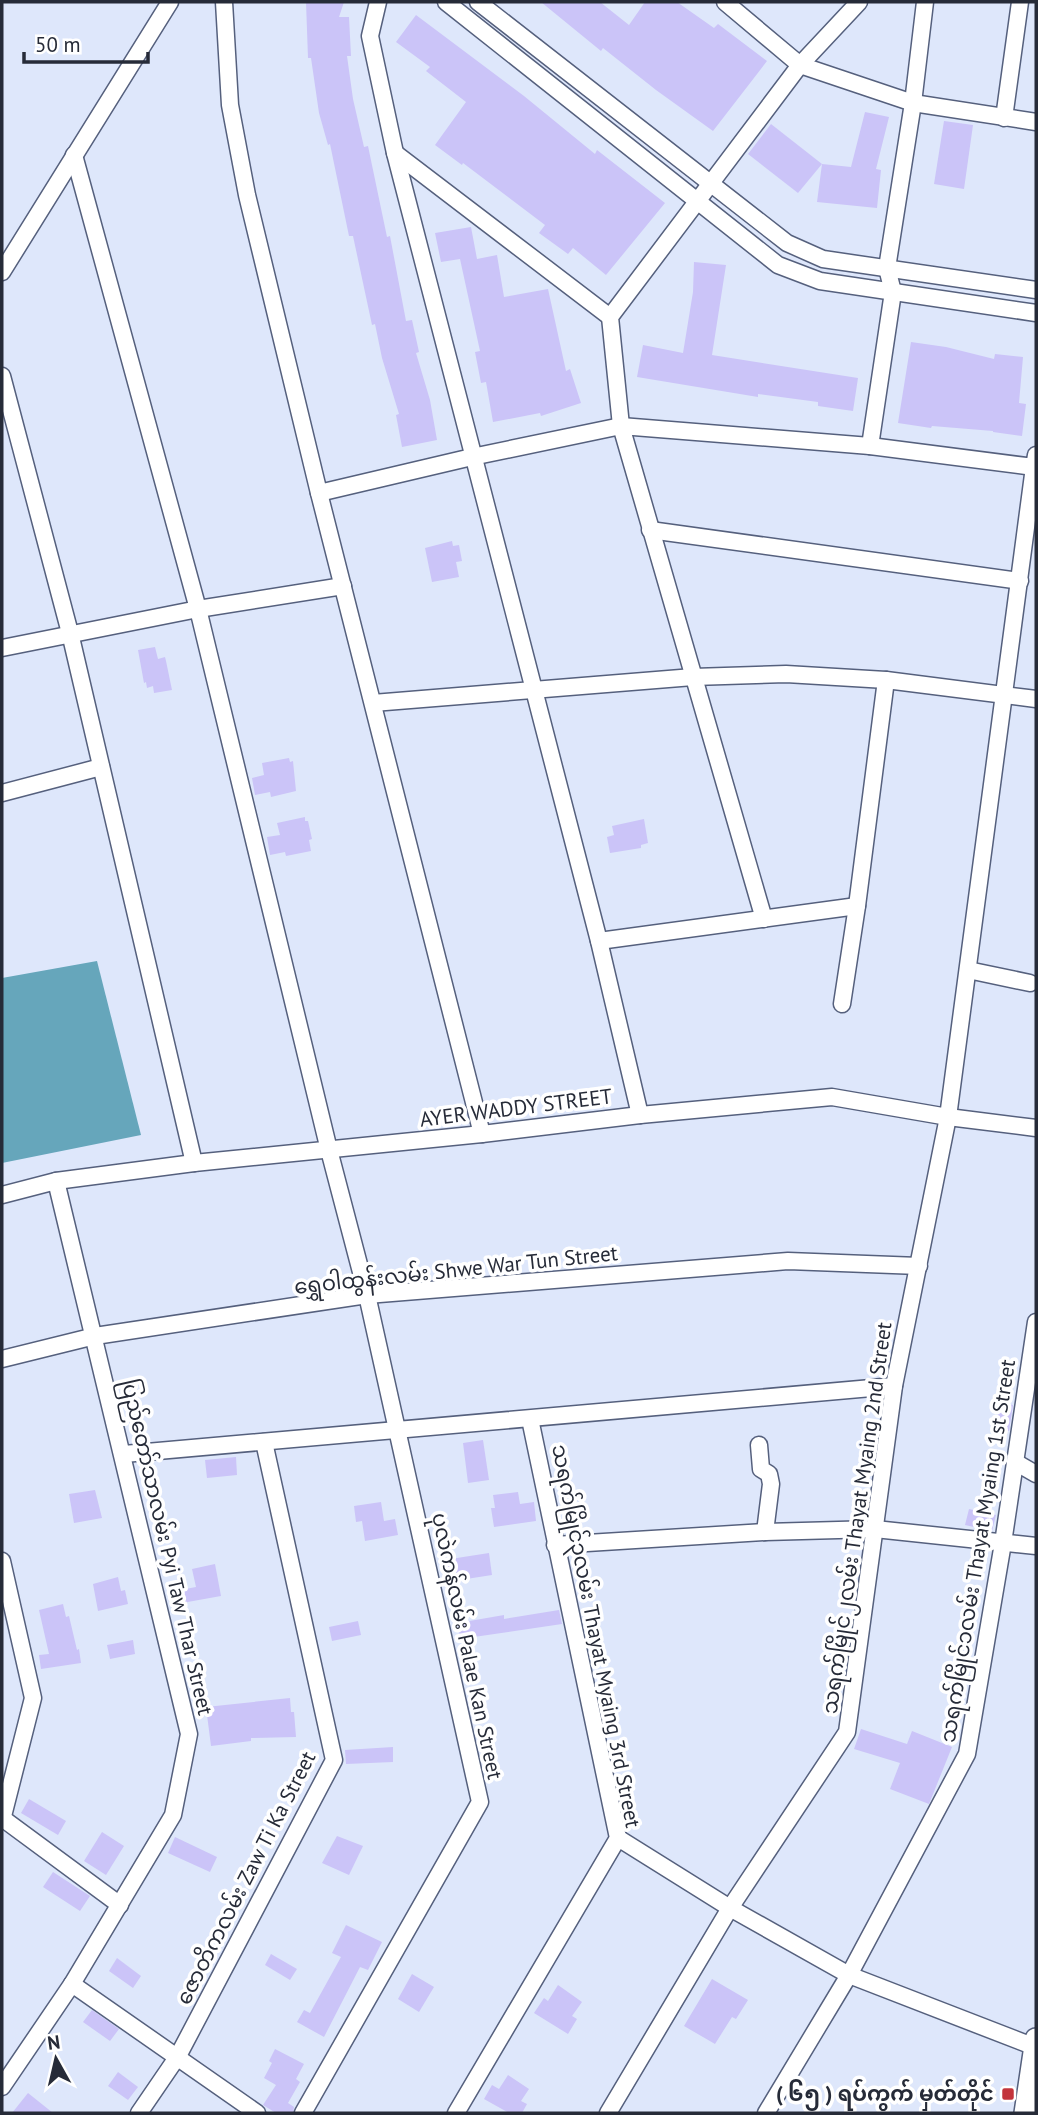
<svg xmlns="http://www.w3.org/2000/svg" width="1038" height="2115" viewBox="0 0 1038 2115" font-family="'PT Sans','Noto Sans Myanmar',sans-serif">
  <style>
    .water { fill: #66a6bb }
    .building { fill: #cbc4f8 }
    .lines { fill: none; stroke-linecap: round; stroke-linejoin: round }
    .minor-casing { stroke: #55607d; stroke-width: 19 }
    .major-casing { stroke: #55607d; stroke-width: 24 }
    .minor { stroke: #fff; stroke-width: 16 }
    .major { stroke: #fff; stroke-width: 21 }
    .poi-dot { fill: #c3343b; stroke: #fff; stroke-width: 2.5 }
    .labels { text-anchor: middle; stroke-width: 7; stroke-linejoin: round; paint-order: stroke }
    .street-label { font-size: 21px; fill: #262b38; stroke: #fff }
    .poi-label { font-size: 21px; font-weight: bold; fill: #262b38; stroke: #fff; text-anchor: end }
  </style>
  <rect width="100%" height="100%" fill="#dee7fb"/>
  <!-- water -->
  <path class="water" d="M97 961 141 1135 2 1163V978Z"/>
  <!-- building -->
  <g class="building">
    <path d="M306 2H344L339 17H349L351 56H347L353 99 364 147 368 146 387 237 390 236 406 321 412 320 419 352 416 353 430 400 437 440 402 447 396 415 399 414 382 358 375 324 372 325 353 236H349L330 144 328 145 319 113 311 58H308Z"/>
    <path d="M541 2H600L629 25 645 2H677L714 28 718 24 767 61 713 131 656 90 603 48 601 51Z"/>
    <path d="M416 15 524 96 595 154 597 150 665 203 606 275 573 248 568 254 539 233 545 225 463 163 462 165 435 145 466 102 426 71 430 67 396 42Z"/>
    <path d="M865 112 889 117 876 169 881 170 877 208 817 202 822 164 851 167Z"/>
    <path d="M944 121 973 125 964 189 934 184Z"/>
    <path d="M771 124 822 164 798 193 748 154Z"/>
    <path d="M471 227 477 259 497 255 504 297 548 289 566 371 570 369 581 403 541 416 540 413 493 422 486 382 481 383 475 352 480 351 460 259 441 262 435 233Z"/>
    <path d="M694 262 726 265 712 355 858 378 853 411 818 406V402L758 394V397L637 377 643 345 683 353 693 292Z"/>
    <path d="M911 342 946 347 994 359 995 354 1023 357 1019 403 1026 404 1022 436 993 432V431L932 426 931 428 898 423Z"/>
    <path d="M452 541 453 546 459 545 462 561 456 562 459 577 432 582 425 548Z"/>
    <path d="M155 647 158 659 165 657 166 661 172 690 154 693 153 686 147 688 146 682 144 683 138 650Z"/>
    <path d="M289 758 290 762 293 761 296 791 271 797 270 792 255 795 252 778 264 775 262 763Z"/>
    <path d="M305 817V821H308L312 839 309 840 311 851 286 856 285 852 270 855 267 837 280 835 277 823Z"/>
    <path d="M644 819 648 843 641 845V848L610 853 607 837 614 835 612 826Z"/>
    <path d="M1000 1403 1013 1405 1009 1431 996 1429Z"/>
    <path d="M483 1440 489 1480 468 1483 463 1443Z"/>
    <path d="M236 1457 237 1475 207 1478 205 1460Z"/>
    <path d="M95 1490 102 1518 74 1523 69 1494Z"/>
    <path d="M518 1492 520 1504 534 1502 536 1521 494 1527 491 1508H495L493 1495Z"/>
    <path d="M381 1502 384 1521 395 1519 398 1535 365 1541 362 1521 356 1522 354 1506Z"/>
    <path d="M969 1509 996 1515 992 1531 965 1525Z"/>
    <path d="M489 1553 492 1575 447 1582 444 1560Z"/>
    <path d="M215 1564 221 1596 182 1603 180 1590 196 1587 192 1569Z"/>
    <path d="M118 1577 121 1591 125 1590 128 1604 98 1611 93 1584Z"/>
    <path d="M63 1604 66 1617 69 1616 77 1650 79 1649 81 1663 41 1669 39 1655 49 1654 39 1610Z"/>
    <path d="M559 1610 562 1624 460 1639 458 1623 504 1615V1619Z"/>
    <path d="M358 1621 361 1635 332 1641 329 1627Z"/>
    <path d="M133 1640 135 1654 110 1659 107 1645Z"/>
    <path d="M290 1698 291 1712H294L296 1737 251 1738V1741L211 1746 206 1707Z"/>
    <path d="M861 1729 907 1744 912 1731 952 1747 929 1804 890 1789 900 1763 854 1749Z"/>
    <path d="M393 1747V1762L346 1764 345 1750Z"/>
    <path d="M29 1799 66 1821 58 1835 21 1813Z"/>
    <path d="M102 1832 124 1846 106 1875 84 1861Z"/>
    <path d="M337 1836 363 1846 349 1875 322 1863Z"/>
    <path d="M175 1837 217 1857 210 1872 168 1853Z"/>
    <path d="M53 1872 90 1896 80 1911 43 1887Z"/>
    <path d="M346 1925 382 1942 368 1970 360 1967 324 2037 297 2022 304 2010 310 2013 341 1957 332 1953Z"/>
    <path d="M271 1954 297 1969 290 1980 265 1965Z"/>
    <path d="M117 1958 141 1976 133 1988 109 1971Z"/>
    <path d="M412 1974 434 1987 419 2012 398 1999Z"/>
    <path d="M712 1979 748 2000 736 2019 732 2017 715 2044 684 2026Z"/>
    <path d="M558 1985 582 2002 572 2016 577 2019 568 2034 534 2013 544 1998 548 2001Z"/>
    <path d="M92 2010 119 2029 110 2041 83 2022Z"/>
    <path d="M275 2049 304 2064 296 2079 300 2082 288 2103 294 2107 293 2113H276L263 2105 276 2085 264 2078 272 2063 269 2061Z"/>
    <path d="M118 2072 138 2087 128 2100 108 2086Z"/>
    <path d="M508 2075 529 2089 521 2101 527 2104 522 2113H509L484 2099 492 2085 499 2089Z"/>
    <path d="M28 2093 53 2113H12Z"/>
  </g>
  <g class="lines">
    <!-- minor casing -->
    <g class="minor-casing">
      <g id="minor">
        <path d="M224 2 230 105 247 195 319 493 482 1134"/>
        <path d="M378 2 370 36 395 153 599 941 640 1115"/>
        <path d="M446 2 778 265 820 281 1036 313"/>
        <path d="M478 2 787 243 823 259 1036 290"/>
        <path d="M725 2 800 65 913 103 1036 122"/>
        <path d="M1004 118 1020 2"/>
        <path d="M395 153 610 317"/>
        <path d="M74 155 198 609 329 1150 367 1295 480 1802 303 2113"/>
        <path d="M2 272 170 2"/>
        <path d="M2 376 70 633 194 1163"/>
        <path d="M870 446 893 292 887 268 913 103 925 2"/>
        <path d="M319 493 472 457 621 426 870 446 1034 467 1036 455"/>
        <path d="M650 530 1020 581"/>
        <path d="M2 648 198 609 343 586"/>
        <path d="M373 703 693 677 786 674 886 680 1036 699"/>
        <path d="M2 793 101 767"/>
        <path d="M764 919 621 426 610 317 800 65 859 2"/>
        <path d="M599 941 857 906"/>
        <path d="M968 970 1030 983"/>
        <path d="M842 1004 857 906 886 680"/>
        <path d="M2 1195 56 1181 194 1163 482 1134 640 1115 832 1097 948 1117 1036 1128"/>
        <path d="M2 1359 95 1336 367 1295 788 1261 919 1266"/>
        <path d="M759 1445 761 1469 769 1474 771 1484 765 1532"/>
        <path d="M124 1454 894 1386"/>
        <path d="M1015 1462 1036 1474"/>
        <path d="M555 1545 765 1532 875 1529 1036 1546"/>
        <path d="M2 1561 33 1698 2 1820"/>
        <path d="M2 1818 120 1905"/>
        <path d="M618 1838 730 1908 849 1975 1035 2047"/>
        <path d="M72 1984 257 2113"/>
        <path d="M2 2087 72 1984 173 1815 189 1734 56 1181"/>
        <path d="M139 2113 178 2056 334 1760 264 1442"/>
        <path d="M456 2113 618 1838 530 1419"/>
        <path d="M608 2113 730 1908 847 1732 894 1386 948 1117 1034 467"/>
        <path d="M766 2113 849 1975 967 1754 1003 1543 1036 1322"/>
      </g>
    </g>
    <!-- major casing -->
    <g class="major-casing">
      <path id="major" d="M1025 2113 1036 2039"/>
    </g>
    <!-- minor -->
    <use href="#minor" class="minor"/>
    <!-- major -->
    <use href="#major" class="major"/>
  </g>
  <!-- markers -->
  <rect class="poi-dot" x="1001" y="2087" width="14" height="14" rx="3.5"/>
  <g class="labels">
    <!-- street labels -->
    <g class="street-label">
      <text transform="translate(516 1108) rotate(-7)" y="7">AYER WADDY STREET</text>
      <text transform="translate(456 1270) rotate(-6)" y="7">ရွှေဝါထွန်းလမ်း Shwe War Tun Street</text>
      <text transform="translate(857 1518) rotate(-82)" y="7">သရက်မြိုင်၂လမ်း Thayat Myaing 2nd Street</text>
      <text transform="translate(167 1547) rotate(77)" y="7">ပြည်တော်သာလမ်း Pyi Taw Thar Street</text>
      <text transform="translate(978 1551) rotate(-81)" y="7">သရက်မြိုင်၁လမ်း Thayat Myaing 1st Street</text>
      <text transform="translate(596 1636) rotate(79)" y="7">သရက်မြိုင်၃လမ်း Thayat Myaing 3rd Street</text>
      <text transform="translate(467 1646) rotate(78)" y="7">ပုလဲကန်လမ်း Palae Kan Street</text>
      <text transform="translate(246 1878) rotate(-63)" y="7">ဇောတိကလမ်း Zaw Ti Ka Street</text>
    </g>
    <!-- poi labels -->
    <g class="poi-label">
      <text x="994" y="2101">( ၆၅ ) ရပ်ကွက် မှတ်တိုင်</text>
    </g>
  </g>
  <!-- border -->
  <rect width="1038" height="2115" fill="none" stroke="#262b38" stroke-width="7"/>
  <!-- north arrow -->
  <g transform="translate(56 2059) rotate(352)" stroke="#ffffff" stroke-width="5" paint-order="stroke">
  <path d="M0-5L12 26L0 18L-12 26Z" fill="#262b38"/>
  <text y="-10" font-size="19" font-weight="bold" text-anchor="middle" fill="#262b38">N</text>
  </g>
  <!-- scale -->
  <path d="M24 52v10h124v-10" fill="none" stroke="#262b38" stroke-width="3.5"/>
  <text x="35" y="52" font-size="21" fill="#262b38" stroke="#ffffff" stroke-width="5" paint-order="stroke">50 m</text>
</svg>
